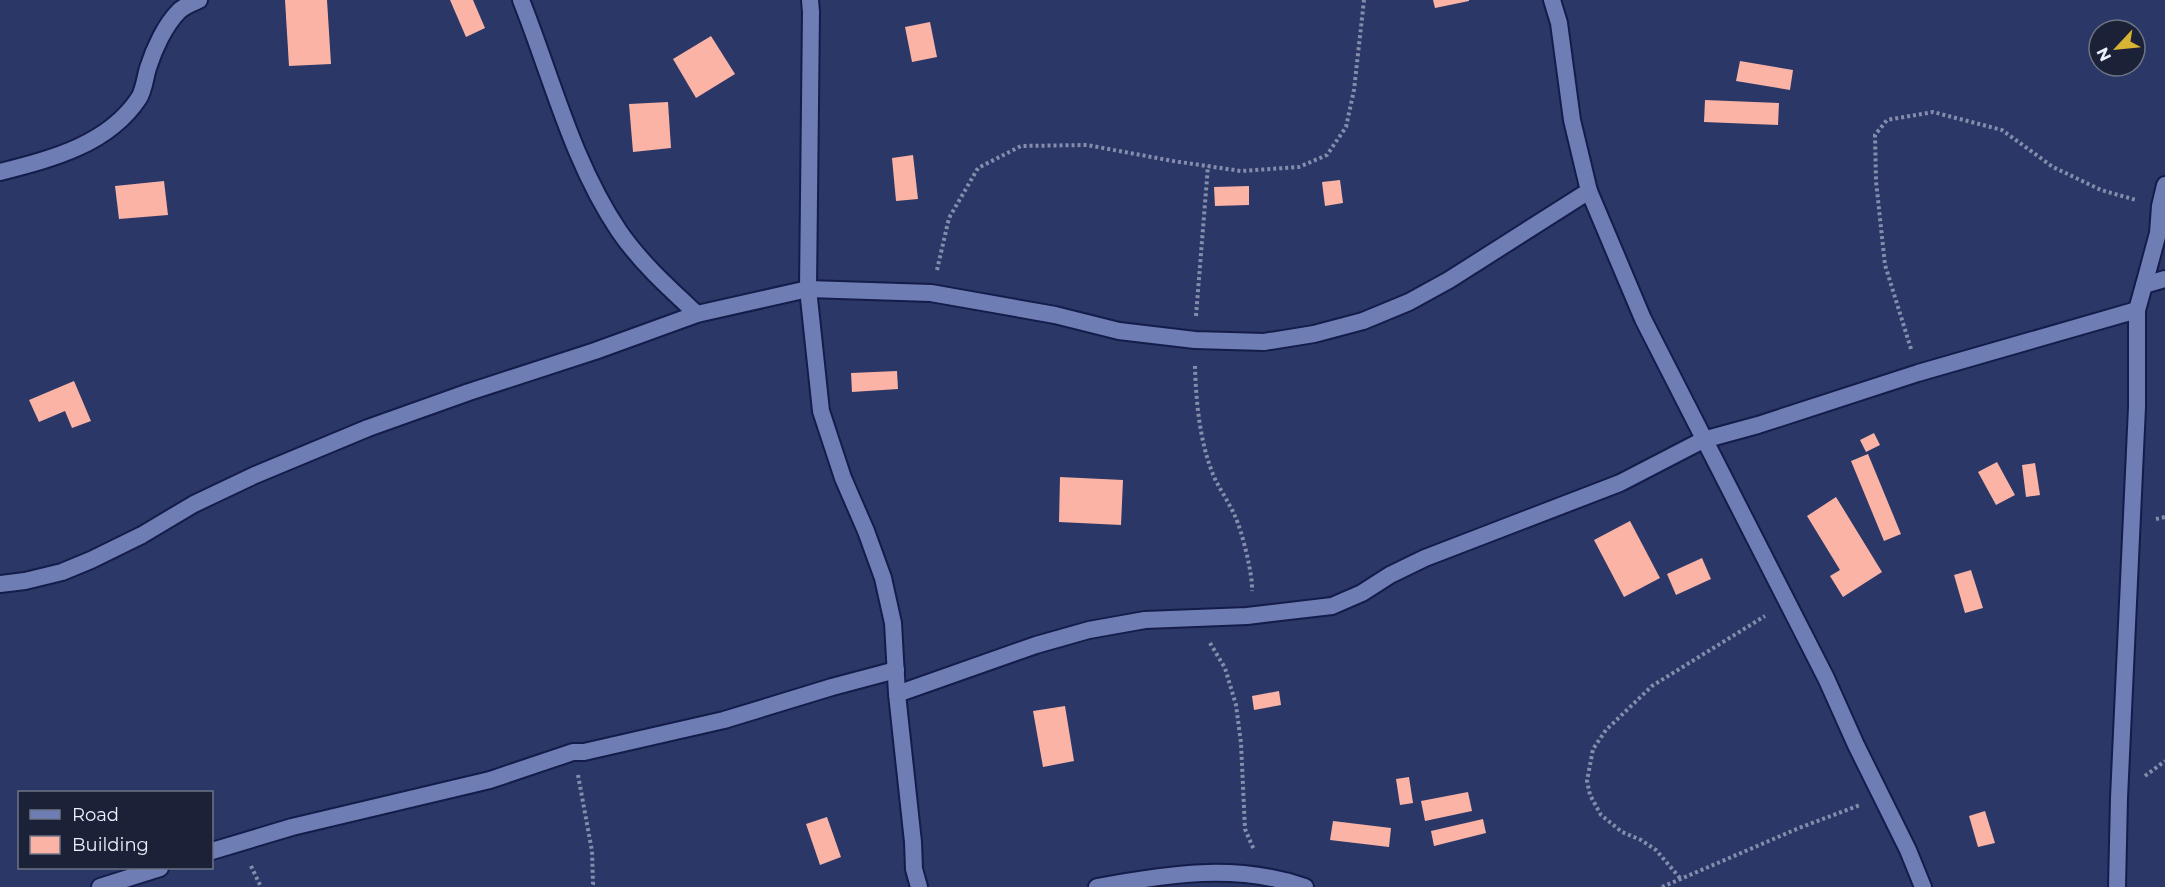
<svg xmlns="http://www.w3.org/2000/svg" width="2165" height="887" viewBox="0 0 2165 887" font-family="Montserrat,sans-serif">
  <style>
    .building { fill: #fab3a5 }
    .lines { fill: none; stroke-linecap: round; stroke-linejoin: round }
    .minor-casing { stroke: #141c4a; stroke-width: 20 }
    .path { stroke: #848dac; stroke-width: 4; stroke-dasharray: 3 3; stroke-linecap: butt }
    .minor { stroke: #6e7db4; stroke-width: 16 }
  </style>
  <rect width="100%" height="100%" fill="#2b3767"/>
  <!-- building -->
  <g class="building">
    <path d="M285 0H327L331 64 289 66Z"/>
    <path d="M450 0H473L485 28 466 37Z"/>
    <path d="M1433 0H1469V1L1435 8Z"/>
    <path d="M930 22 937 57 912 62 905 27Z"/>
    <path d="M711 36 735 74 696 98 673 59Z"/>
    <path d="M1740 61 1793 70 1790 90 1736 81Z"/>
    <path d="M1705 100 1779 103 1778 125 1704 122Z"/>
    <path d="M668 102 671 148 633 152 629 104Z"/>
    <path d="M913 155 918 199 896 201 892 158Z"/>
    <path d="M1340 180 1343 203 1325 206 1322 182Z"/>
    <path d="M164 181 168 215 119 219 115 186Z"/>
    <path d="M1249 186V205L1215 206 1214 187Z"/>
    <path d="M897 371 898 389 852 392 851 373Z"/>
    <path d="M74 381 91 421 72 428 65 411 39 422 29 400Z"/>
    <path d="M1874 433 1880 445 1866 452 1860 440Z"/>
    <path d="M1868 454 1901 534 1884 541 1851 461Z"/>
    <path d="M1997 462 2015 495 1996 505 1978 472Z"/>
    <path d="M2035 463 2040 495 2026 497 2022 465Z"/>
    <path d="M1060 477 1123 480 1121 525 1059 522Z"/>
    <path d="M1836 497 1882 572 1843 597 1830 576 1840 570 1807 516Z"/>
    <path d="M1630 521 1660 578 1624 597 1594 540Z"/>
    <path d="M1702 558 1711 579 1676 595 1667 574Z"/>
    <path d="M1971 570 1983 608 1965 613 1954 575Z"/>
    <path d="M1279 691 1281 705 1254 710 1252 696Z"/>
    <path d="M1065 706 1074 761 1043 767 1033 711Z"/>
    <path d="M1409 777 1413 803 1400 805 1396 779Z"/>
    <path d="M1468 792 1472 811 1425 821 1421 801Z"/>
    <path d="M1985 811 1995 843 1978 847 1969 816Z"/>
    <path d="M827 817 841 857 820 865 806 824Z"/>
    <path d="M1483 819 1486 833 1434 846 1431 831Z"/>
    <path d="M1333 821 1391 828 1389 847 1330 840Z"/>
  </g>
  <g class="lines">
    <!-- minor casing -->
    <g class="minor-casing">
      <g id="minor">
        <path d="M521 0C552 78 572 161 619 231 641 263 669 288 697 314"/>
        <path d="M810 0 811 12 808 289 821 411 843 478 866 531 883 578 893 623 897 694 913 842 914 869 919 887"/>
        <path d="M1552 0 1559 23 1572 120 1589 191 1643 319 1826 678 1856 745 1908 850 1923 887"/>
        <path d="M0 172C51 159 108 145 139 98 144 90 145 78 148 68 154 49 165 25 179 11 184 6 192 3 199 0"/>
        <path d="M2144 285 2158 233 2160 206 2165 185"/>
        <path d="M0 584 25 581 62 572 91 560 142 535 194 504 255 475 368 428 469 392 595 351 697 314 808 289 931 293 1055 315 1119 331 1195 340 1264 342 1314 334 1363 321 1409 302 1449 280 1589 191"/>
        <path d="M897 694 1036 645 1089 630 1145 620 1247 616 1332 606 1362 593 1390 575 1425 558 1620 483 1703 440 1758 425 1918 373 2137 310"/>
        <path d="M212 851 292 827 490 780 573 752H584L724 720 832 687 896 670"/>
        <path d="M100 887 160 868"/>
        <path d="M1097 887C1167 874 1236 863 1305 887"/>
        <path d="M2117 887 2119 798 2137 407V310L2144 285 2165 279"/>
      </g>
    </g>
    <!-- path -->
    <g class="path">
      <path d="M937 270 949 218 978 168 1021 146 1087 145 1173 161 1241 171 1299 167 1327 155 1346 127 1354 90 1364 0"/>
      <path d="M1196 316 1208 166"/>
      <path d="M1911 349 1885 265 1876 181 1875 135 1887 120 1933 112 2002 130 2053 167 2101 190 2136 200"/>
      <path d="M1195 366C1196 403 1200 445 1215 479 1221 491 1229 503 1235 516 1242 531 1253 575 1252 591"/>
      <path d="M2156 519 2165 517"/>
      <path d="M1210 643 1225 668 1236 705 1241 743 1245 829 1254 850"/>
      <path d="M578 775 592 851 593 884 592 887"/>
      <path d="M2145 776 2165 761"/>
      <path d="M251 866 261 887"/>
      <path d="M1680 878 1656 850 1641 840 1622 832 1601 815 1590 795 1587 781 1593 749 1606 730 1652 686 1765 616"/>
      <path d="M1662 887 1799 828 1860 805"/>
    </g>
    <!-- minor -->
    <use href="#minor" class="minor"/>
  </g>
  <!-- legend -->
  <rect x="18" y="791" width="195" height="78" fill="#1b2137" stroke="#6e7486" stroke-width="1.5"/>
  <rect x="30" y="810" width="30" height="9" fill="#6e7db4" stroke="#6e7486" stroke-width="1.5"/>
  <text x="72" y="821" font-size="18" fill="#ebf0fc">Road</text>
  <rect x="30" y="836" width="30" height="18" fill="#fab3a5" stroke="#6e7486" stroke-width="1.5"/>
  <text x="72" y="851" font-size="18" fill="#ebf0fc">Building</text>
  <!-- north arrow -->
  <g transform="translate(2117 48) rotate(244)"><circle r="28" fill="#1b2137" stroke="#6e7486" stroke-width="1.5"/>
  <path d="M0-4.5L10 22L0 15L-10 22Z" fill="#d9b334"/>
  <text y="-9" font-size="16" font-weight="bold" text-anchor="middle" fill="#ebf0fc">N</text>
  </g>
</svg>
